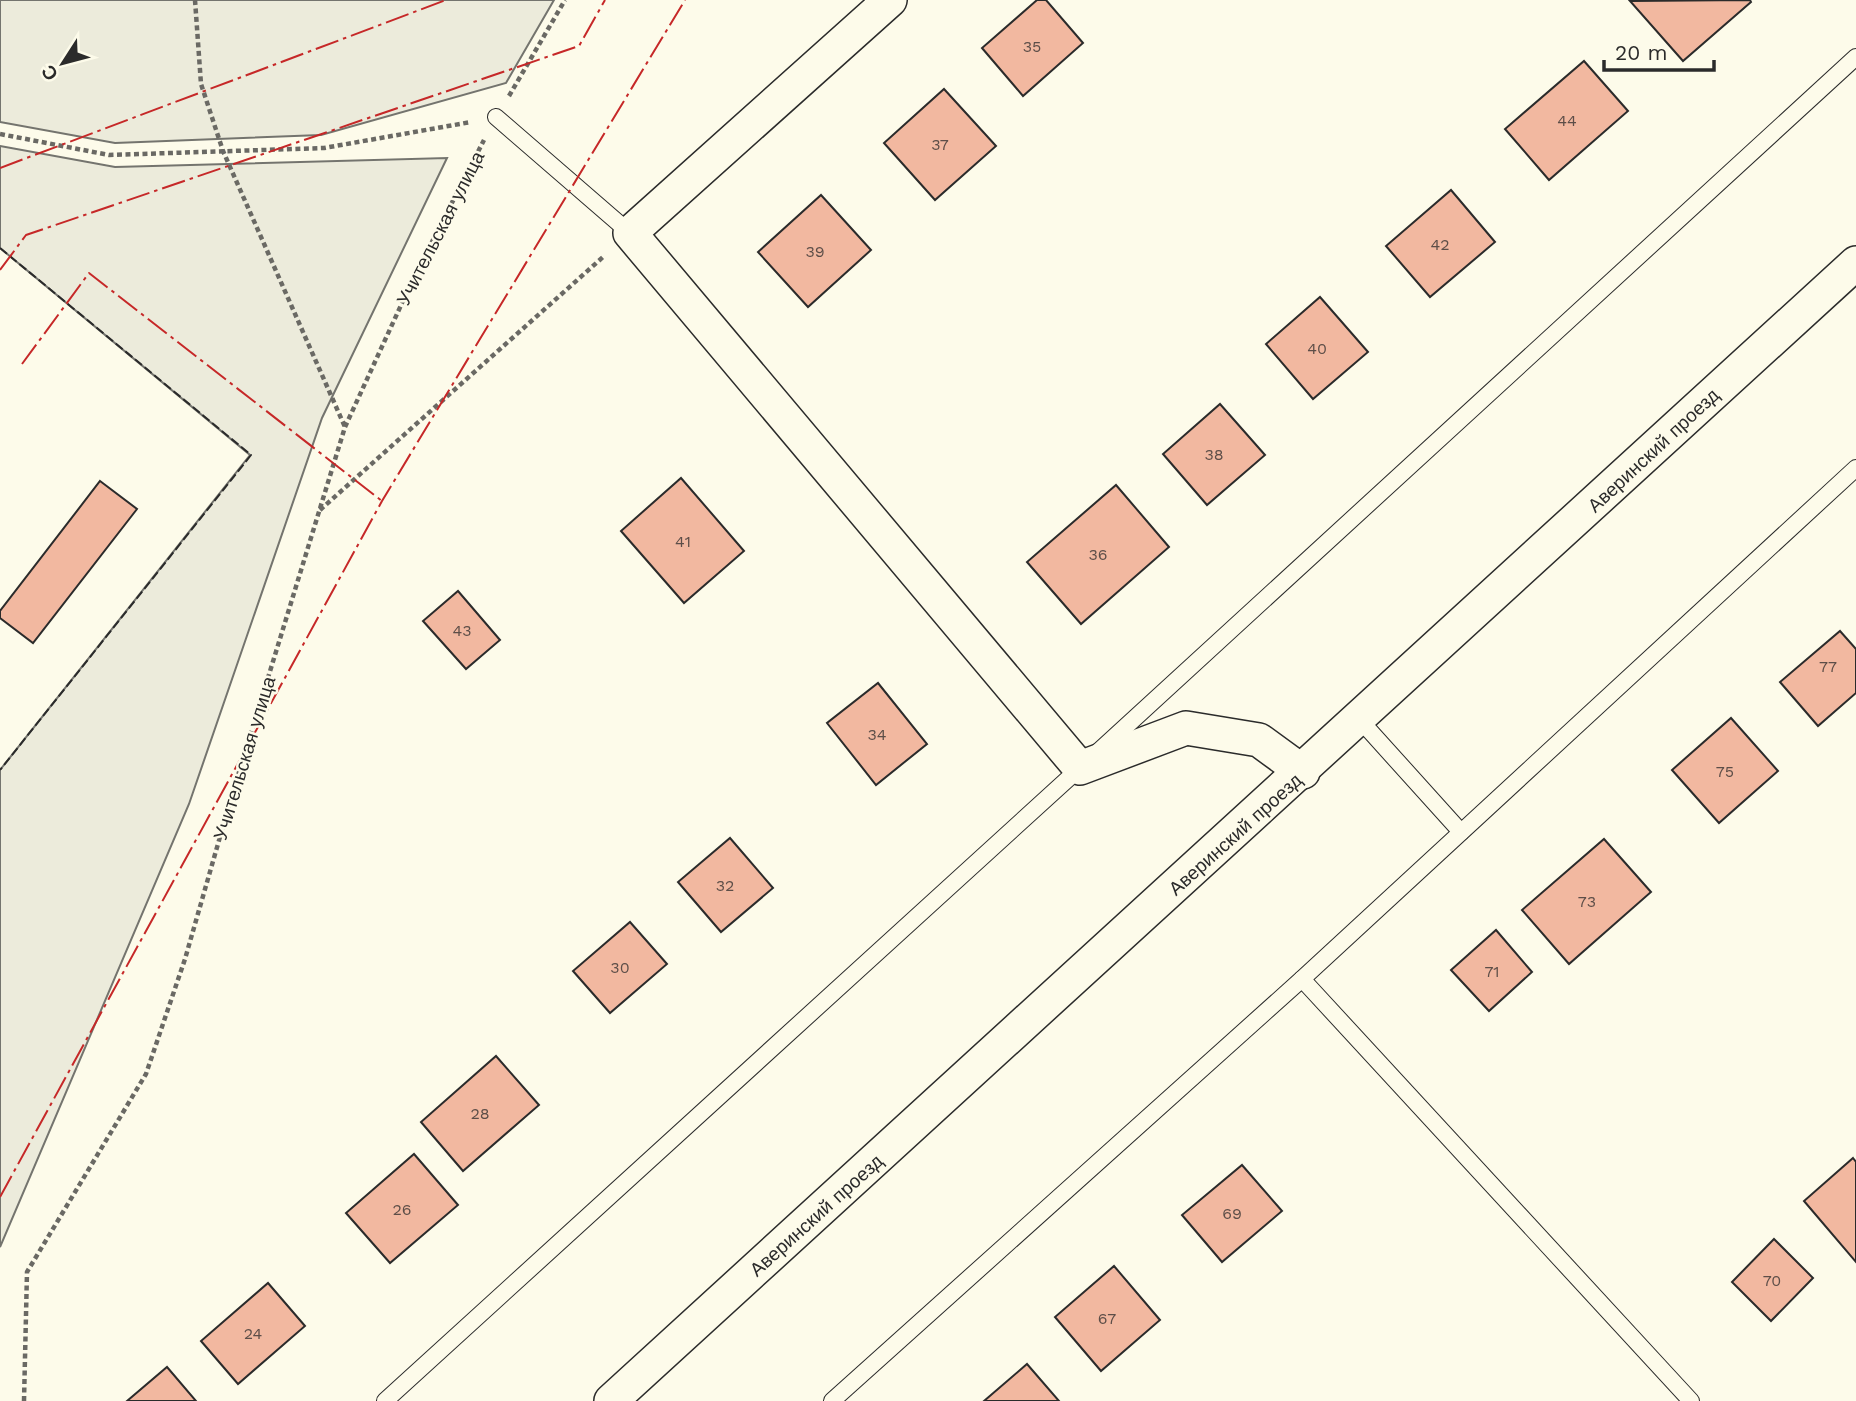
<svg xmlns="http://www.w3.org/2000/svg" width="1856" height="1401" viewBox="0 0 1856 1401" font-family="'Work Sans',sans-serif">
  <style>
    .green { fill: #ecebdb; stroke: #74746e; stroke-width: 2 }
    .building { fill: #f2b8a0; stroke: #2b2b2b; stroke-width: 2 }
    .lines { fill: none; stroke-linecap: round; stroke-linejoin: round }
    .service-casing { stroke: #2b2b2b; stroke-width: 18 }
    .minor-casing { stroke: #2b2b2b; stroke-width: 36 }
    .path { stroke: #6a6964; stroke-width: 4.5; stroke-dasharray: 5 3.5; stroke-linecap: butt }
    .service { stroke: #fdfbea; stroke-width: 16 }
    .minor { stroke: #fdfbea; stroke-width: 33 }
    .fence { stroke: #2b2b2b; stroke-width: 2; stroke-dasharray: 9 3.5; stroke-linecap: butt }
    .power { stroke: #c62828; stroke-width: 2; stroke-dasharray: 24 5 3.5 5; stroke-linecap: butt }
    .labels { text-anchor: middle; stroke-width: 5; stroke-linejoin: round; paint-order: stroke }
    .number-label { font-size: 16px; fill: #5d4e48 }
    .street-label { font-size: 19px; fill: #2b2b2b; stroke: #fdfbea }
  </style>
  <rect width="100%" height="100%" fill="#fdfbea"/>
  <!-- green -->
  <g class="green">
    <path d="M0 0H554L506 83 321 135 115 143 0 122Z"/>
    <path d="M0 146 115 167 447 158 322 418 189 804 0 1247V770L250 455 0 248Z"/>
  </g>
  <!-- building -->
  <g class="building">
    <path d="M1037 0H1046L1083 43 1023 96 982 48Z"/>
    <path d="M1750 0 1751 2 1683 61 1630 1Z"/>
    <path d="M1584 61 1628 111 1549 180 1505 129Z"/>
    <path d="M944 89 996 146 935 200 884 143Z"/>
    <path d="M1451 190 1495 242 1430 297 1386 246Z"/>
    <path d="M821 195 871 250 808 307 758 252Z"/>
    <path d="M1320 297 1368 352 1313 399 1266 344Z"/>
    <path d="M1220 404 1265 455 1207 505 1163 454Z"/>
    <path d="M681 478 744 551 684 603 621 531Z"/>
    <path d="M100 481 137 509 33 643 0 618V611Z"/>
    <path d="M1116 485 1169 547 1081 624 1027 562Z"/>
    <path d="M458 591 500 640 466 669 423 621Z"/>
    <path d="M1840 631 1856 649V693L1818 726 1780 682Z"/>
    <path d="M878 683 927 744 876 785 827 723Z"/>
    <path d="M1731 718 1778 771 1719 823 1672 770Z"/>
    <path d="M730 838 773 888 721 932 678 882Z"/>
    <path d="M1604 839 1651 892 1569 964 1522 910Z"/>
    <path d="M630 922 667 964 610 1013 573 971Z"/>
    <path d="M1496 930 1532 972 1489 1011 1451 970Z"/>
    <path d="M496 1056 539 1105 463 1171 421 1122Z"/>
    <path d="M414 1154 458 1205 390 1263 346 1213Z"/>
    <path d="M1853 1158 1856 1162V1262L1804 1201Z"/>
    <path d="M1242 1165 1282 1211 1222 1262 1182 1215Z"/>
    <path d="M1774 1239 1813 1278 1771 1321 1732 1282Z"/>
    <path d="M1114 1266 1160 1320 1101 1371 1055 1317Z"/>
    <path d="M268 1283 305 1326 238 1384 201 1341Z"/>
    <path d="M1027 1364 1059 1401H984Z"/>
    <path d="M167 1367 196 1401H127Z"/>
  </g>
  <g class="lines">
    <!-- service casing -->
    <g class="service-casing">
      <g id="service">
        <path d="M496 117 630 233"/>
        <path d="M1360 720 1461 832"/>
        <path d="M1099 751 1856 57"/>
        <path d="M1302 979 1691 1401"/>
        <path d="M385 1401 1082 766"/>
        <path d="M832 1401 1302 979 1856 468"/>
      </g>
    </g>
    <!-- minor casing -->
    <g class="minor-casing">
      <g id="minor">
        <path d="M890 0 630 233 1080 768 1186 728 1259 740 1303 772"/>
        <path d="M611 1401 1856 263"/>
      </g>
    </g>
    <!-- path -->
    <g class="path">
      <path d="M195 0 201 84 223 151 345 427"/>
      <path d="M509 96 565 0"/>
      <path d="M0 134 109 155 324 148 471 122"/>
      <path d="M320 510 603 257"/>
      <path d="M24 1401 27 1272 146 1074 185 959 232 795 345 427 414 277 484 140"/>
    </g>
    <!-- service -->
    <use href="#service" class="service"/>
    <!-- minor -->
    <use href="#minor" class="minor"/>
    <!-- fence -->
    <path class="fence" d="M0 248 251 455 0 770"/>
    <!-- power -->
    <g class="power">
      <path d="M0 168 446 0"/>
      <path d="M0 270 26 235 579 46 605 0"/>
      <path d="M22 364 89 273 382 501"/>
      <path d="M0 1197 382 501 685 0"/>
    </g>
  </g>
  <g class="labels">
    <!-- number labels -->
    <g class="number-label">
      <text x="1032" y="52">35</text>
      <text x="1567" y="126">44</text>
      <text x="940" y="150">37</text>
      <text x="1440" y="250">42</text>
      <text x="815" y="257">39</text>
      <text x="1317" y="354">40</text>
      <text x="1214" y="460">38</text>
      <text x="683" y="547">41</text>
      <text x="1098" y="560">36</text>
      <text x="462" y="636">43</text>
      <text x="1828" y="672">77</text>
      <text x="877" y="740">34</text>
      <text x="1725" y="777">75</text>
      <text x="725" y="891">32</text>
      <text x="1587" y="907">73</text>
      <text x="620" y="973">30</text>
      <text x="1492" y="977">71</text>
      <text x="480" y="1119">28</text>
      <text x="402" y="1215">26</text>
      <text x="1232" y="1219">69</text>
      <text x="1772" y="1286">70</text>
      <text x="1107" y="1324">67</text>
      <text x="253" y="1339">24</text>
    </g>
    <!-- street labels -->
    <g class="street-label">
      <text transform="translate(440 228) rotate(-63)" y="7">Учительская улица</text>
      <text transform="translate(1653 450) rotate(-43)" y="7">Аверинский проезд</text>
      <text transform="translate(244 758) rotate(-73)" y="7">Учительская улица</text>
      <text transform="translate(1235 834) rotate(-42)" y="7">Аверинский проезд</text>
      <text transform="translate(816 1215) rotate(-42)" y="7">Аверинский проезд</text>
    </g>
  </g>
  <!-- north arrow -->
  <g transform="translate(63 63) rotate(234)" stroke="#fdfbea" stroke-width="5" paint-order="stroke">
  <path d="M0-5L12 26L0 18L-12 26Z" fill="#2b2b2b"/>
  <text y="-10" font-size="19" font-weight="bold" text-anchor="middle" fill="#2b2b2b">С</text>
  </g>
  <!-- scale -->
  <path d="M1604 60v10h110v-10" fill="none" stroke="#2b2b2b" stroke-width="3.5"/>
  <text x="1615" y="60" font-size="21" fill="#2b2b2b" stroke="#fdfbea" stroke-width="5" paint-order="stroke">20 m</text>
</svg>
